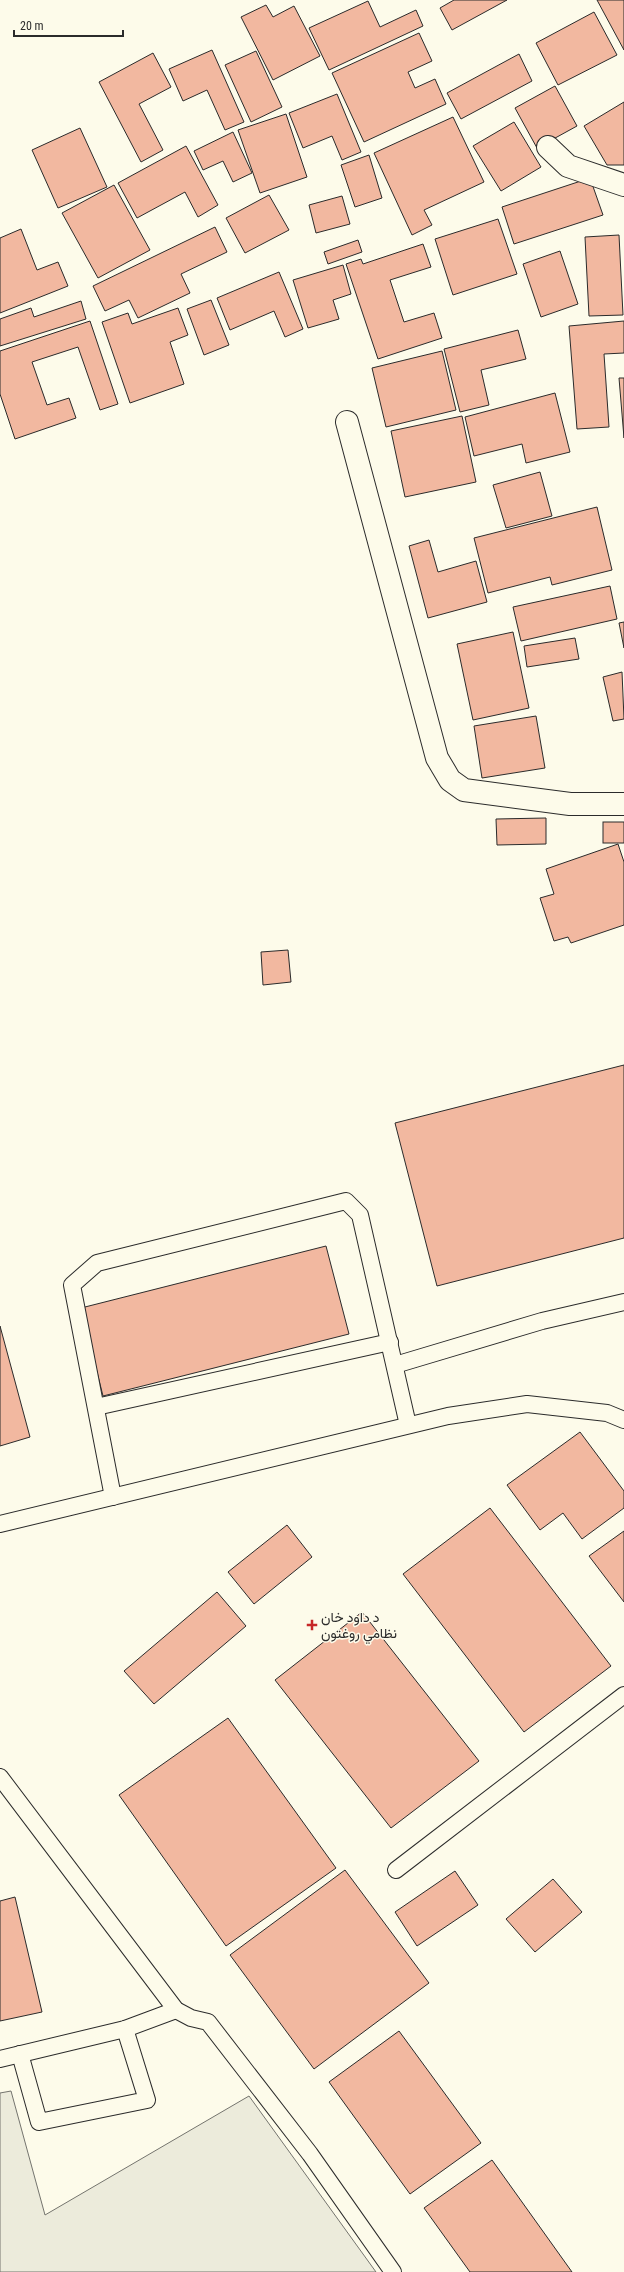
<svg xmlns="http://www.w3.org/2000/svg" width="624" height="2272" viewBox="0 0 624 2272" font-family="'Roboto Condensed',Vazirmatn,sans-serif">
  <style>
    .green { fill: #ecebdb; stroke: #74746e }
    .building { fill: #f2b8a0; stroke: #2b2b2b }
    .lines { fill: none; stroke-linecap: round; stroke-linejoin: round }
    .lane-casing { stroke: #2b2b2b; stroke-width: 18 }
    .street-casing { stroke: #2b2b2b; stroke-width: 24 }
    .lane { stroke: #fdfbea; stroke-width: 16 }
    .street { stroke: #fdfbea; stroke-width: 22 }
    .poi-dot { fill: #c62828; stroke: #fdfbea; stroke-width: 1.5 }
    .labels { text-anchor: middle; stroke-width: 3; stroke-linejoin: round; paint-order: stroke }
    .poi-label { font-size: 14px; fill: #2b2b2b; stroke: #fdfbea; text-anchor: start }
  </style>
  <rect width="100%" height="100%" fill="#fdfbea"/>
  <!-- green -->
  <path class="green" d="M11 2091 45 2215 249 2096 376 2272H0V2093Z"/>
  <!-- building -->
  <g class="building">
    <path d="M454 0H507L452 30 440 8Z"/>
    <path d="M597 0H624V50Z"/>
    <path d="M368 1 380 27 416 10 423 26 329 70 309 28Z"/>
    <path d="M266 5 273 17 294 6 320 56 273 80 241 17Z"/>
    <path d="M594 12 617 55 558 85 536 43Z"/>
    <path d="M419 33 432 61 408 72 415 88 435 79 446 104 364 142 332 73Z"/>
    <path d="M212 50 244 122 225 130 207 90 183 101 169 69Z"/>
    <path d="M256 51 282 107 251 122 225 65Z"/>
    <path d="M153 53 171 87 139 104 163 150 141 162 99 82Z"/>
    <path d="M519 54 532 81 461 119 447 93Z"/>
    <path d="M555 86 577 126 537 148 515 108Z"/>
    <path d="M337 94 361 152 342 160 332 136 303 148 289 113Z"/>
    <path d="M624 102V165H607L584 126Z"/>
    <path d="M286 114 307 177 260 193 238 130Z"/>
    <path d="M453 117 484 182 424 210 432 225 412 235 374 153Z"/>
    <path d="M514 122 541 167 501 191 473 146Z"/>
    <path d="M80 128 107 187 58 208 32 150Z"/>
    <path d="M233 132 252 173 233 182 223 161 203 170 194 151Z"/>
    <path d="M186 146 218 205 198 217 185 192 137 218 118 183Z"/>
    <path d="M369 155 382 198 355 207 341 165Z"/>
    <path d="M590 178 603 215 514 244 502 207Z"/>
    <path d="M114 185 150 250 98 278 62 213Z"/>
    <path d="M269 195 289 230 245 253 226 218Z"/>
    <path d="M342 196 350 224 316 233 309 205Z"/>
    <path d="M498 219 517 274 453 295 435 239Z"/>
    <path d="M215 227 227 252 181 274 190 293 138 318 129 300 105 311 93 286Z"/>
    <path d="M21 229 37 270 58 262 68 286 0 313V238Z"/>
    <path d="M619 235 623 315 589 316 585 237Z"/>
    <path d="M358 240 362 252 328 264 324 252Z"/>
    <path d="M423 244 431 267 390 280 404 322 434 313 442 338 378 359 346 264 361 259 363 264Z"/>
    <path d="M560 251 578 304 541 317 523 264Z"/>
    <path d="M343 265 351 294 333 300 339 319 308 328 293 280Z"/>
    <path d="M279 272 303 329 285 337 274 311 230 330 217 298Z"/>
    <path d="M211 300 229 345 204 355 187 309Z"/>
    <path d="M81 301 86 319 0 346V319L31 308 34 317Z"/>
    <path d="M178 308 188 335 170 342 184 384 130 403 102 322 128 313 132 324Z"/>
    <path d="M90 321 118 404 100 410 78 347 32 362 47 405 69 398 76 418 15 439 0 394V351Z"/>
    <path d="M624 321V353L604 354 609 427 577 429 569 326Z"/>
    <path d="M518 330 526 359 481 370 489 405 460 412 444 349Z"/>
    <path d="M442 351 456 410 386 427 372 368Z"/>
    <path d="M619 378H624V438Z"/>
    <path d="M555 393 570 452 526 463 522 444 474 456 465 417Z"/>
    <path d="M462 416 476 482 405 497 391 431Z"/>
    <path d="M540 472 552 516 506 528 493 485Z"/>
    <path d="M597 507 612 570 552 585 550 577 488 593 474 538Z"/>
    <path d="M429 540 438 572 476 561 487 602 428 618 409 546Z"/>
    <path d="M610 586 617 619 521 641 513 607Z"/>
    <path d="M624 622V648L619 623Z"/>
    <path d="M513 632 529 708 473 720 457 644Z"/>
    <path d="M575 638 579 659 527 667 524 646Z"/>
    <path d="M622 672 624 719 613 721 603 677Z"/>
    <path d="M536 716 545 768 482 778 474 726Z"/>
    <path d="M546 818V844L497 845 496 819Z"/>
    <rect x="603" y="822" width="21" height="21"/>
    <path d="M618 844 624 862V925L571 943 568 937 554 941 540 898 554 894 546 869Z"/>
    <path d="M288 950 291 982 263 985 261 952Z"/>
    <path d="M624 1065V1238L437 1286 395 1123Z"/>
    <path d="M326 1246 349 1334 103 1396 81 1308Z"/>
    <path d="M0 1326 30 1437 0 1446Z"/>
    <path d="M580 1432 624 1491V1508L582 1539 563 1513 540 1530 507 1485Z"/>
    <path d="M490 1508 611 1666 524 1732 403 1574Z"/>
    <path d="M287 1525 312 1557 254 1604 228 1572Z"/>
    <path d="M624 1531V1602L589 1556Z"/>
    <path d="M217 1592 246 1626 154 1704 124 1671Z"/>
    <path d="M362 1612 479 1761 391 1828 275 1680Z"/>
    <path d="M228 1718 336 1868 226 1946 119 1795Z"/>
    <path d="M345 1870 429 1983 314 2069 230 1955Z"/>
    <path d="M455 1871 478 1905 417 1946 395 1912Z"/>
    <path d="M553 1879 582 1912 535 1952 506 1919Z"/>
    <path d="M15 1897 42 2012 0 2021V1901Z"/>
    <path d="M399 2031 481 2143 410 2194 329 2082Z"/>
    <path d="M492 2160 572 2272H470L424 2208Z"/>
  </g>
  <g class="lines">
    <!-- lane casing -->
    <g class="lane-casing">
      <g id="lane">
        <path d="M395 1365 542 1321 624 1302"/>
        <path d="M96 1407 390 1342"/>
        <path d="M113 1497 72 1285 97 1263 346 1201 360 1215 408 1425"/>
        <path d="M0 1524 448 1416 527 1404 607 1413 624 1420"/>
        <path d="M0 1777 176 2010 191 2018 208 2022 310 2154 393 2272"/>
        <path d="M396 1870 624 1695"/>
        <path d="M20 2054 39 2122 147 2100 125 2029"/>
        <path d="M0 2059 125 2029 176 2010"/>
      </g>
    </g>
    <!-- street casing -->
    <g class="street-casing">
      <g id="street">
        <path d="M548 147 568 166 624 185"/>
        <path d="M347 422 437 758 450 780 464 790 570 804H624"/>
      </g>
    </g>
    <!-- lane -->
    <use href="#lane" class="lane"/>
    <!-- street -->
    <use href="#street" class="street"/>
  </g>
  <!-- markers -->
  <path class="poi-dot" d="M310 1619h4v4h4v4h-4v4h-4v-4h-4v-4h4z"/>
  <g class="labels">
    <!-- poi labels -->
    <g class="poi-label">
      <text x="321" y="1622">د داود خان<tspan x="321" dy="16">نظامي روغتون</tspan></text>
    </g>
  </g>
  <!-- scale -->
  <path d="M14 30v6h109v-6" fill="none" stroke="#2b2b2b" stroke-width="2"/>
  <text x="20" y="30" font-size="12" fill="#2b2b2b" stroke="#fdfbea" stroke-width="3" paint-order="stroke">20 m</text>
</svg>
